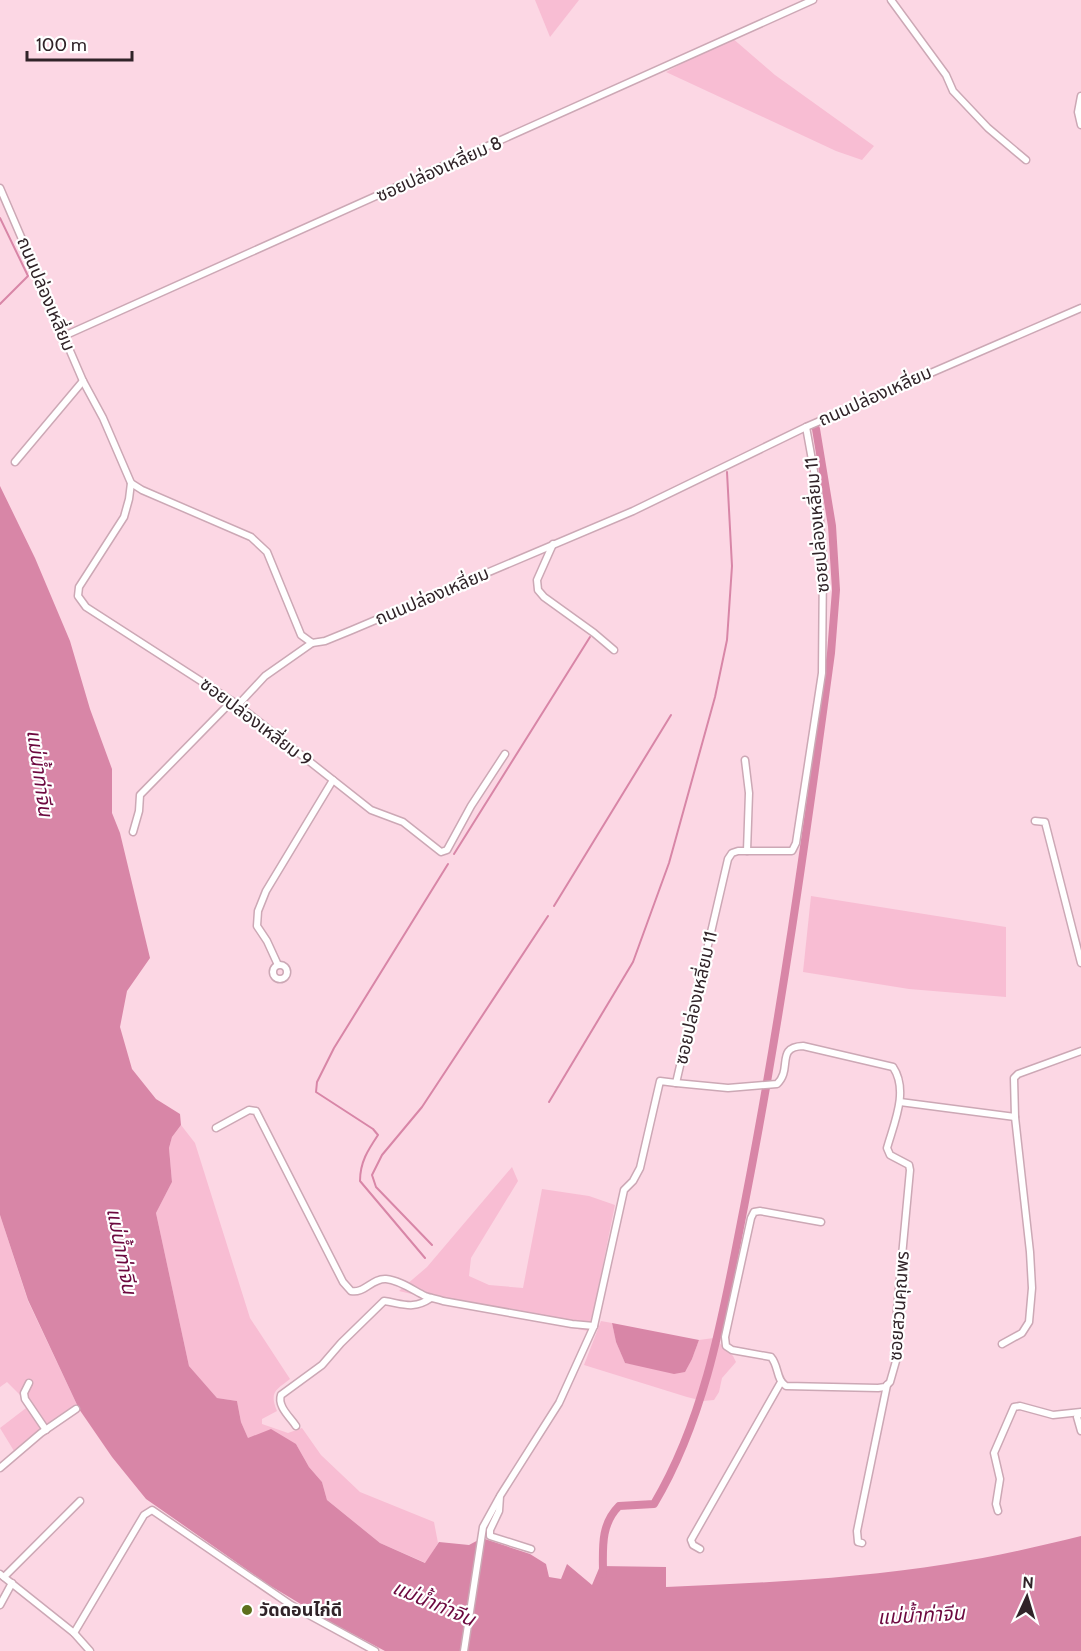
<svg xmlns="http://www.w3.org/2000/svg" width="1081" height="1651" viewBox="0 0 1081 1651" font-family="Cabin,'Noto Sans Thai',sans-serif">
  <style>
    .green { fill: #f8bdd3 }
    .water { fill: #d886a7 }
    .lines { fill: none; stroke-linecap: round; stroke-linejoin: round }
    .stream { stroke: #d886a7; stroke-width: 2 }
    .canal { stroke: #d886a7; stroke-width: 8 }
    .minor-casing { stroke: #cca8b5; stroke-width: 9 }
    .minor { stroke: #fff; stroke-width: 6 }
    .poi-dot { fill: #5d6f1c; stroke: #fff; stroke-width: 2 }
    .labels { text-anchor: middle; stroke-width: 4.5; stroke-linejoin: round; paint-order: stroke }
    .street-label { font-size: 18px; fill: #302328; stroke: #fff }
    .poi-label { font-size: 18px; font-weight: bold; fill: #302328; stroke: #fff; text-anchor: start }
    .water-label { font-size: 20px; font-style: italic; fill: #6c083f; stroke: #fff }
  </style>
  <rect width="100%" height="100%" fill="#fcd7e4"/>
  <!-- green -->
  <g class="green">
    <path d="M535 0H579L550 37Z"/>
    <path d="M731 37 775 75 874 146 862 160 836 151 666 72Z"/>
    <path d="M811 896 1006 927V997L909 989 803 972Z"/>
    <path d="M181 1125 195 1143 250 1318 290 1379C276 1390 269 1392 277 1411L262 1419V1424L288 1433 302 1428 321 1455 360 1492 434 1522 438 1543 426 1563 380 1543 327 1500 322 1482 309 1467 296 1444 248 1438 241 1422 237 1401 217 1398 189 1366 156 1213 172 1182 169 1148 172 1137Z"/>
    <path d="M512 1167 518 1181 471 1258 469 1276 489 1285 523 1288 542 1189 589 1196 615 1205 595 1304 588 1331 491 1313 399 1291 427 1267Z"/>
    <path d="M0 1215 28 1301 79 1409 56 1426 49 1423 14 1451 0 1428 30 1405 7 1382 0 1387Z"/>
    <path d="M601 1321 612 1323 616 1342 625 1363 638 1365 692 1359 699 1340 714 1338 733 1356 736 1362 722 1378 719 1392 714 1400 703 1401 687 1397 584 1365Z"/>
  </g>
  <!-- water -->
  <g class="water">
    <path d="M0 486 35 558 70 641 90 709 112 769V813L120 833 150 958 127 991 120 1027 132 1069 156 1099 180 1114 181 1125 172 1137 169 1148 172 1182 156 1213 189 1366 217 1398 237 1401 241 1422 248 1438 271 1429 296 1444 309 1467 322 1482 327 1500 380 1543 425 1563 439 1542 469 1545 482 1538 530 1554 546 1564 549 1577 561 1579 567 1564 592 1585 600 1566 666 1567V1587C759 1583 854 1579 947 1564 992 1557 1037 1547 1081 1536V1651H385L334 1624 269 1585 146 1499 112 1457 79 1409 28 1300 0 1215Z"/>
    <path d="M612 1323 699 1340 692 1359 685 1372 674 1374 625 1363 616 1342Z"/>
  </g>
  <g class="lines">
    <!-- stream -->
    <g class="stream">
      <path d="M0 218 28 276 0 304"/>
      <path d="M454 854 590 637"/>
      <path d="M554 906 671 715"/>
      <path d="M549 1102 633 962 669 863 715 697 727 640 732 566 727 472"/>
      <path d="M432 1245 376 1187 372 1175 382 1155 422 1107 548 916"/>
      <path d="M425 1258 360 1181C360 1162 368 1150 378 1135L373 1129 316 1092 317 1082 334 1048 448 864"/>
    </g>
    <!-- canal -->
    <path class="canal" d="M603 1574C603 1549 600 1525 619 1506L654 1504C707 1415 724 1308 744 1207 780 1023 806 838 831 653L836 590 832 526 816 429"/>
    <!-- minor casing -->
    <g class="minor-casing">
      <g id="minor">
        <path d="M891 0 946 75 953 91 988 128 1026 160"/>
        <path d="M1081 96 1078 112 1081 125"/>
        <path d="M0 188 83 381 103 418 131 483 142 490 251 537 267 552 301 635 312 643 325 641 352 630 633 511 806 427 1081 308"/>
        <path d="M64 336 813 0"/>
        <path d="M15 462 83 381"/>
        <path d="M131 483 129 499 124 517 79 587 78 596 86 607 238 705 371 810 403 822 441 852 447 850 471 806 505 754"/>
        <path d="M553 544 537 580 538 590 544 597 594 633 614 650"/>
        <path d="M238 705 265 676 312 643"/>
        <path d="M745 760 749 793 747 851"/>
        <path d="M1035 821 1045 822 1081 963"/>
        <path d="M133 832 139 811 140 795 232 701"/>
        <circle cx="280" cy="972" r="7"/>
        <path d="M278 965 267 941 257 926 258 911 266 891 333 780"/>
        <path d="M676 1083 728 1088 777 1084C793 1069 775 1047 803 1046L893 1067C909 1091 894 1123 887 1148L890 1155 909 1165 910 1170 897 1310 896 1361 890 1382 885 1387 878 1388 786 1386C776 1380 779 1366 771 1357L732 1350 726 1346 725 1337 751 1218 754 1212 760 1211 821 1222"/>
        <path d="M900 1102 1015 1117"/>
        <path d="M216 1128 249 1110 256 1111 343 1282 351 1291C364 1294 372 1278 386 1279 399 1280 413 1290 425 1296 430 1298 437 1299 443 1301L572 1324 594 1326"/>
        <path d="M1002 1344 1022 1333 1029 1322 1032 1288 1030 1252 1015 1117 1014 1078 1018 1074 1081 1051"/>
        <path d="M29 1383 24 1393 25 1399 46 1430"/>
        <path d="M1080 1413 1077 1417 1081 1431"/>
        <path d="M296 1426C290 1417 277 1406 281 1395L322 1365 341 1343 384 1301C404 1304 413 1310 431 1298"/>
        <path d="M0 1468 41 1433 76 1409"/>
        <path d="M998 1511 996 1504 1000 1479 994 1453 1014 1407 1020 1406 1053 1415 1081 1412"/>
        <path d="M862 1543 858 1542 857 1531 887 1385"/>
        <path d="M531 1549 493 1537 490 1536V1530L499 1511 500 1496 559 1403 594 1326 624 1190 633 1181 640 1168 660 1081 676 1083 728 859 732 853 738 851H792L796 843 822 673 823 562 818 493 806 427"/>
        <path d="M700 1549 693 1545 691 1540 781 1382"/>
        <path d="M0 1574 74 1633 90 1651"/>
        <path d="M4 1577 80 1501"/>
        <path d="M0 1605 12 1583"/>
        <path d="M74 1633 144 1515 152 1510 291 1605 375 1651"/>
        <path d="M464 1651 483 1527 499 1498"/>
      </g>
    </g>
    <!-- minor -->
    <use href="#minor" class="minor"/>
  </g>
  <!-- markers -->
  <circle class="poi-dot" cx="247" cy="1610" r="6"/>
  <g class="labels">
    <!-- street labels -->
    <g class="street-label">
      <text transform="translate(439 169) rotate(-24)" y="6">ซอยปล่องเหลี่ยม 8</text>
      <text transform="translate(46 294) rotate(67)" y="6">ถนนปล่องเหลี่ยม</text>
      <text transform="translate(875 396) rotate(-24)" y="6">ถนนปล่องเหลี่ยม</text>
      <text transform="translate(817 525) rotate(-95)" y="6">ซอยปล่องเหลี่ยม 11</text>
      <text transform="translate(432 596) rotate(-23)" y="6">ถนนปล่องเหลี่ยม</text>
      <text transform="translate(256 722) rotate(37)" y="6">ซอยปล่องเหลี่ยม 9</text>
      <text transform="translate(696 998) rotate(-77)" y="6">ซอยปล่องเหลี่ยม 11</text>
      <text transform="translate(899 1306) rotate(-86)" y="6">ซอยสวนคุณพร</text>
    </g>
    <!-- poi labels -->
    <g class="poi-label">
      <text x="259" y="1616">วัดดอนไก่ดี</text>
    </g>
    <!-- water labels -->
    <g class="water-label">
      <text transform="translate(40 773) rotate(82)" y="7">แม่น้ำท่าจีน</text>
      <text transform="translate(122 1251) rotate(79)" y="7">แม่น้ำท่าจีน</text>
      <text transform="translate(434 1603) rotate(23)" y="7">แม่น้ำท่าจีน</text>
      <text transform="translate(921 1615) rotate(-3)" y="7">แม่น้ำท่าจีน</text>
    </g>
  </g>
  <!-- north arrow -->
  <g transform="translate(1027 1597) rotate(4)" stroke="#ffffff" stroke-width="4.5" paint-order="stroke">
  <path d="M0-4.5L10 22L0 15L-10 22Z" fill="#302328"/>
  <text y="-9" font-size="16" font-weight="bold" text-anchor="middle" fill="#302328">N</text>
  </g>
  <!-- scale -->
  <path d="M27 51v9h105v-9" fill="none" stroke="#302328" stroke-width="3"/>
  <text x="36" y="51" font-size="18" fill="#302328" stroke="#ffffff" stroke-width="4.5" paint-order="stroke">100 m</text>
</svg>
